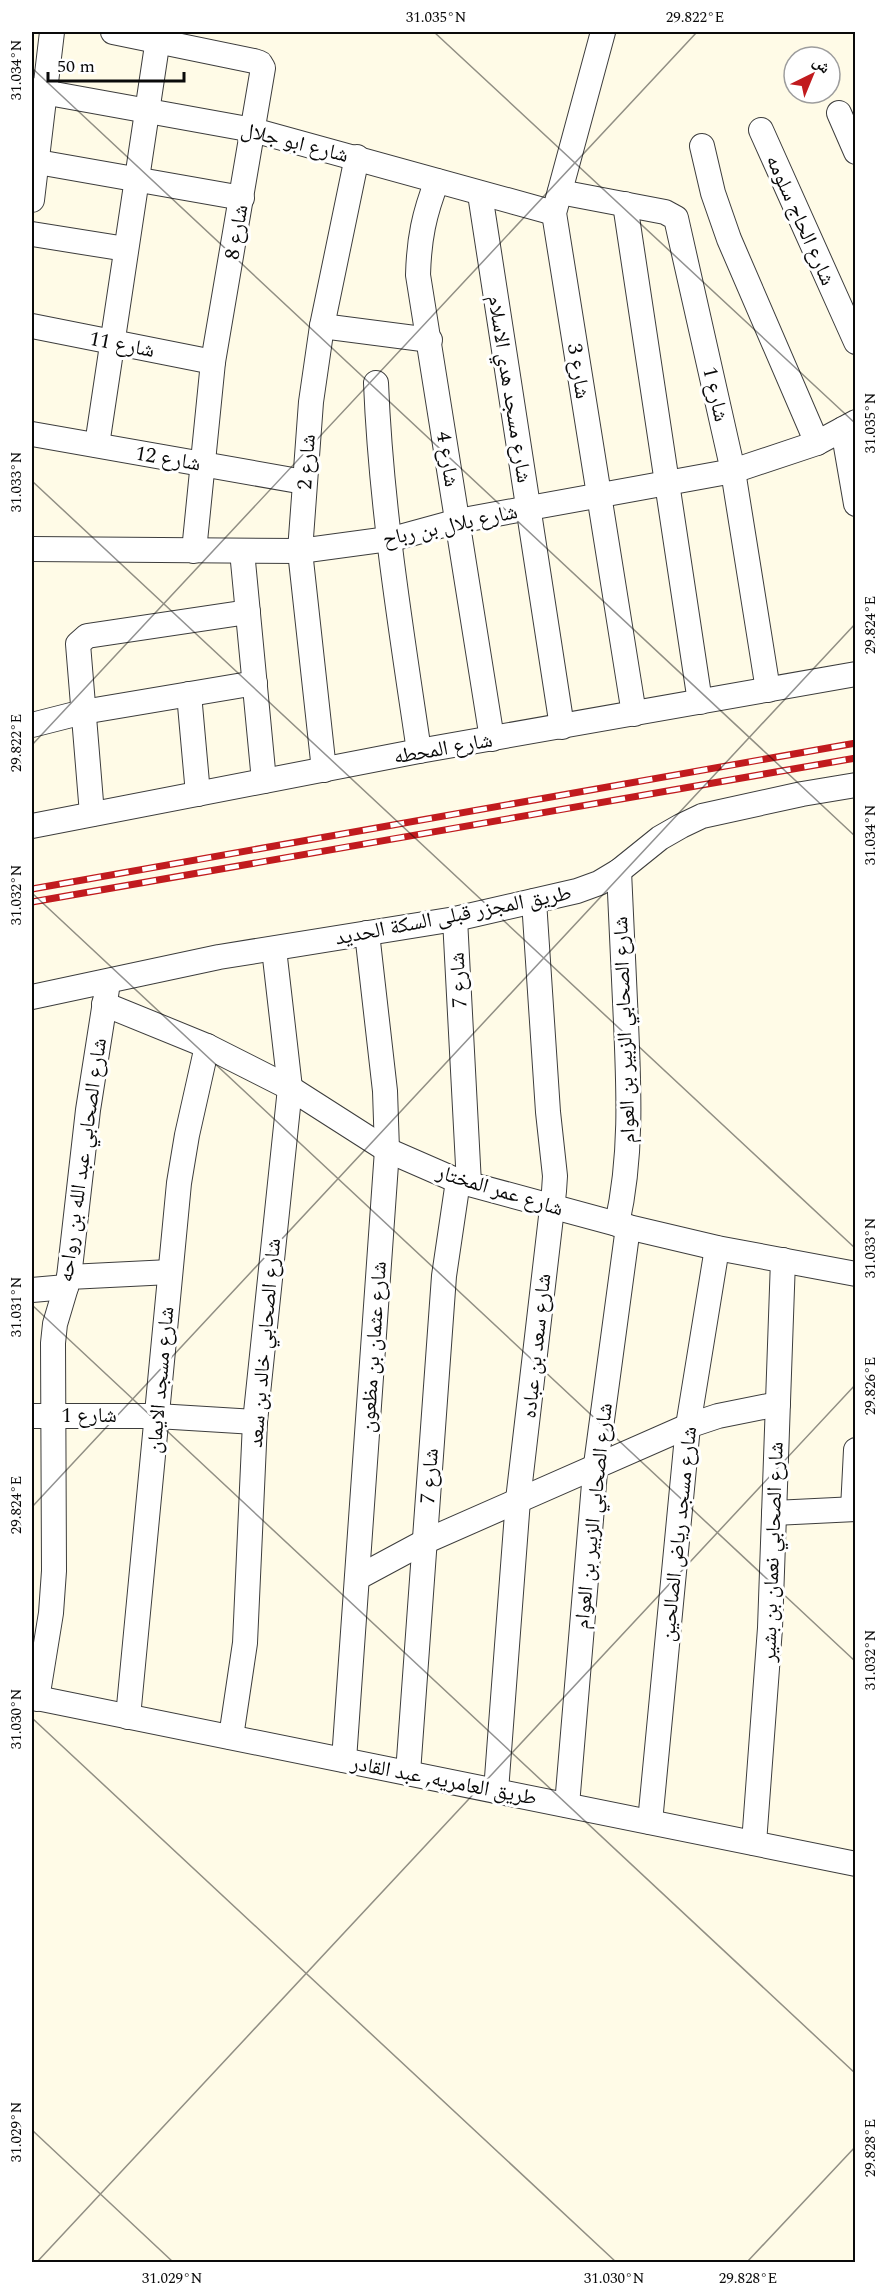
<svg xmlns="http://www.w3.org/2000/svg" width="887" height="2294" viewBox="0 0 887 2294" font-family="Spectral,'Noto Naskh Arabic',serif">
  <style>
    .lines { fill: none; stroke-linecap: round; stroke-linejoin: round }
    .minor-casing { stroke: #3d3d3d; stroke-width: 26 }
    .minor { stroke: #fff; stroke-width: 24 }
    .rail-casing { stroke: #c11b1e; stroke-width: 7 }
    .rail { stroke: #fff; stroke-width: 4.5; stroke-dasharray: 14; stroke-linecap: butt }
    .ticks { fill: none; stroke: #0a0a0a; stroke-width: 1.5; stroke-opacity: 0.45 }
    .labels { text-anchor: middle; stroke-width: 6; stroke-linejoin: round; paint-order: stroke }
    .street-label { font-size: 21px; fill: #0a0a0a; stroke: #fff }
    .neatline { fill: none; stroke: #0a0a0a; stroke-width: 2 }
    .ticks-label { font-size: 15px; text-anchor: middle; fill: #0a0a0a }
  </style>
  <rect width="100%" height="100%" fill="#fffbe7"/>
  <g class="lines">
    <!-- minor casing -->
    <g class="minor-casing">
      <g id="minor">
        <path d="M113 32 254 61 260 63 263 68 213 362 194 551"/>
        <path d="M603 32 554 213 634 714"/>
        <path d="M32 90 253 130 554 213"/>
        <path d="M839 113 856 152"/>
        <path d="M761 130 856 342"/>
        <path d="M702 146 713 193 729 239 817 443"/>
        <path d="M32 161 242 198"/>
        <path d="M437 181C424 214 419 239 418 275L492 739"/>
        <path d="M560 192 665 212 676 218 733 471 768 690"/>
        <path d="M480 194 562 727"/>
        <path d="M32 200 52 32"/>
        <path d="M625 204 700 702"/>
        <path d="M32 234 126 249"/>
        <path d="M32 326 213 362"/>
        <path d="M322 326 430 340"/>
        <path d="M376 383C381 507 401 629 419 751"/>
        <path d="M843 429 856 504"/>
        <path d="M32 434 304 482"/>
        <path d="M97 445 159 32"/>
        <path d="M32 549 300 551 396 538 458 521 733 471 817 443 856 422"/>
        <path d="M242 551 264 781"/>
        <path d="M189 694 198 794"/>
        <path d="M32 725 83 712 255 683"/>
        <path d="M324 770 300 551 311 402 322 326 357 157"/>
        <path d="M92 814 78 644 87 636 248 612"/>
        <path d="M32 826 419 751 856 674"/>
        <path d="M455 919 469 1184"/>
        <path d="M32 997 219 957 455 919 577 891 599 883 619 871 660 838 681 826 702 816 802 794 856 785"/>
        <path d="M104 1004 207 1046 290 1088 387 1150 458 1181 628 1227 717 1248 856 1274"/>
        <path d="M617 1224C632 1157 629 1091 626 1023 624 972 621 922 619 871"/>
        <path d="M69 1277 170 1272"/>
        <path d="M32 1290 66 1287"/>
        <path d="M32 1416H157L255 1422"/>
        <path d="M853 1509 856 1450"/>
        <path d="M774 1513 856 1509"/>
        <path d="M357 1578 424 1542 688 1426 718 1416 778 1404"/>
        <path d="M32 1697 856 1864"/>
        <path d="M37 1699 51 1613 54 1571 53 1343 55 1324 69 1277 88 1110 107 989"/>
        <path d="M128 1717 179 1183 187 1135 207 1046"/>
        <path d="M231 1737 245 1643 255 1422 290 1088 274 949"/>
        <path d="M344 1760 387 1150 385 1091 367 933"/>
        <path d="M408 1773 444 1276 458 1181"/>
        <path d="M496 1791 518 1500 554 1191 555 1176 548 1112 534 901"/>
        <path d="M567 1805 595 1472 628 1227"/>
        <path d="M650 1822 688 1426 717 1248"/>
        <path d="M754 1843 770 1628 783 1260"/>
      </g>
    </g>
    <!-- minor -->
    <use href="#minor" class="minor"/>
    <!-- rail casing -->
    <g class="rail-casing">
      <g id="rail">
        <path d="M32 889 856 743"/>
        <path d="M32 902 856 758"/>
      </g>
    </g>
    <!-- rail -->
    <use href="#rail" class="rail"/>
  </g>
  <!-- ticks -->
  <path class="ticks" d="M434 32 856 424M32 68 856 837M32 481 856 1249M32 745 697 32M32 893 856 1662M32 1305 856 2074M32 1507 856 623M32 1718 616 2262M32 2130 173 2262M37 2262 856 1384M747 2262 856 2146"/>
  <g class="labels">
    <!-- street labels -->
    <g class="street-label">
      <text transform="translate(295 142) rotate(14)" y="7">شارع ابو جلال</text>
      <text transform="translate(801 220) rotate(66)" y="7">شارع الحاج سلومه</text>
      <text transform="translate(236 232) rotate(-80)" y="7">شارع 8</text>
      <text transform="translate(122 344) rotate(11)" y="7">شارع 11</text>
      <text transform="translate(579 371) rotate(81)" y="7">شارع 3</text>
      <text transform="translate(510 389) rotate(81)" y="7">شارع مسجد هدي الاسلام</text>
      <text transform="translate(716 394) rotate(77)" y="7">شارع 1</text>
      <text transform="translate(168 458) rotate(10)" y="7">شارع 12</text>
      <text transform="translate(448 459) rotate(81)" y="7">شارع 4</text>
      <text transform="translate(306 462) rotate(-86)" y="7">شارع 2</text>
      <text transform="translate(450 525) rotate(-12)" y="7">شارع بلال بن رباح</text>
      <text transform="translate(443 748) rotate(-10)" y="7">شارع المحطه</text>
      <text transform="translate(453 915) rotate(-11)" y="7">طريق المجزر قبلى السكة الحديد</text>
      <text transform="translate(458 980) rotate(-93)" y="7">شارع 7</text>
      <text transform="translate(624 1030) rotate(-92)" y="7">شارع الصحابي الزبير بن العوام</text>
      <text transform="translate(82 1160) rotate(-82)" y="7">شارع الصحابي عبد الله بن رواحه</text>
      <text transform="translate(500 1190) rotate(17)" y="7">شارع عمر المختار</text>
      <text transform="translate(264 1343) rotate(-85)" y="7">شارع الصحابي خالد بن سعد</text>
      <text transform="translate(536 1346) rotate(-84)" y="7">شارع سعد بن عباده</text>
      <text transform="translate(373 1347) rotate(-86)" y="7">شارع عثمان بن مظعون</text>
      <text transform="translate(160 1380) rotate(-85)" y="7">شارع مسجد الايمان</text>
      <text x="89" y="1422">شارع 1</text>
      <text transform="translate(429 1476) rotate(-86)" y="7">شارع 7</text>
      <text transform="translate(593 1516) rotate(-84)" y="7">شارع الصحابي الزبير بن العوام</text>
      <text transform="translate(678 1534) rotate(-84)" y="7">شارع مسجد رياض الصالحين</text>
      <text transform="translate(772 1552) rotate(-88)" y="7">شارع الصحابي نعمان بن بشير</text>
      <text transform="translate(444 1780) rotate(11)" y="7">طريق العامريه, عبد القادر</text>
    </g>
  </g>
  <!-- border -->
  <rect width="887" height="2294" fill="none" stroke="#ffffff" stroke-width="66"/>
  <!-- north arrow -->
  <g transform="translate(812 75) rotate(43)"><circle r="28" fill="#ffffff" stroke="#9d9d9d" stroke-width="1.5"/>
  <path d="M0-4.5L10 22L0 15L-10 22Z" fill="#c11b1e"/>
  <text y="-9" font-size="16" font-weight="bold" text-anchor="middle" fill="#0a0a0a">ش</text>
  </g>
  <!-- scale -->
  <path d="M48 72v9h136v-9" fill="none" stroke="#0a0a0a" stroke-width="3"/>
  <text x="57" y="72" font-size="18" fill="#0a0a0a" stroke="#ffffff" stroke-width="4.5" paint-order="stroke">50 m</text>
  <rect x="33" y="33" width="821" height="2228" class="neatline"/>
  <g class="ticks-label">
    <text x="436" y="22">31.035°N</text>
    <text x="695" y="22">29.822°E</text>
    <text transform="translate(16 70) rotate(-90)" y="5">31.034°N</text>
    <text transform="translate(870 423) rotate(-90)" y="5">31.035°N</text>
    <text transform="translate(16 482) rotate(-90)" y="5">31.033°N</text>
    <text transform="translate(870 625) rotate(-90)" y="5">29.824°E</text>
    <text transform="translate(16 743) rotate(-90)" y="5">29.822°E</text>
    <text transform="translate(870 835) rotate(-90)" y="5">31.034°N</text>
    <text transform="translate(16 895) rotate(-90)" y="5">31.032°N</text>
    <text transform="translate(870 1248) rotate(-90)" y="5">31.033°N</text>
    <text transform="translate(16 1307) rotate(-90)" y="5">31.031°N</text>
    <text transform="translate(870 1386) rotate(-90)" y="5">29.826°E</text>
    <text transform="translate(16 1505) rotate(-90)" y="5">29.824°E</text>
    <text transform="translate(870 1660) rotate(-90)" y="5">31.032°N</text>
    <text transform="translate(16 1719) rotate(-90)" y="5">31.030°N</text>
    <text transform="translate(16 2132) rotate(-90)" y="5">31.029°N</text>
    <text transform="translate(870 2148) rotate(-90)" y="5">29.828°E</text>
    <text x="172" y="2283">31.029°N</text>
    <text x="614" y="2283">31.030°N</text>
    <text x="748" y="2283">29.828°E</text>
  </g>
</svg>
